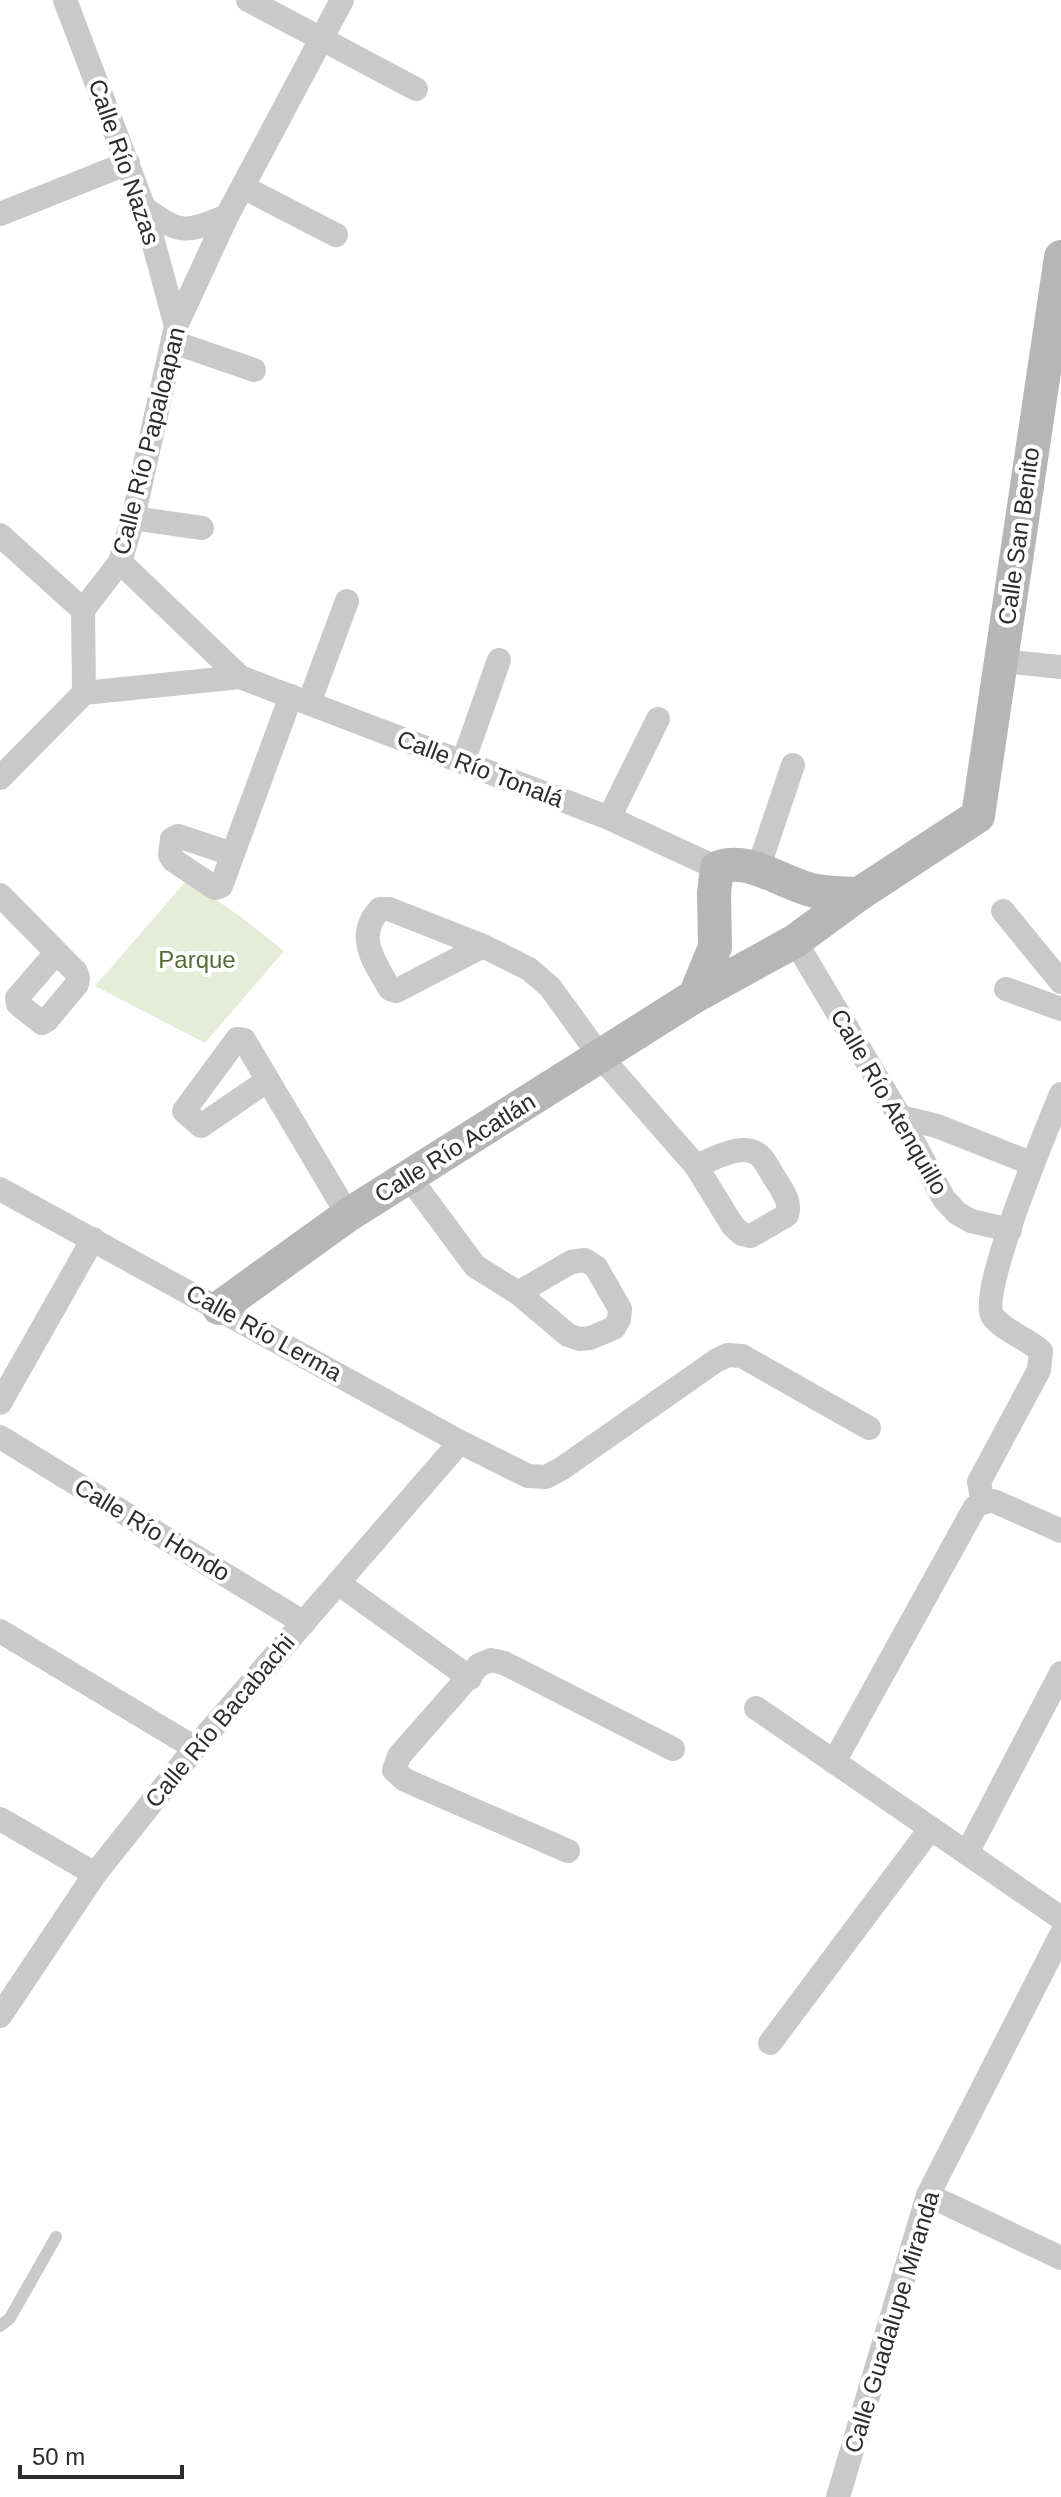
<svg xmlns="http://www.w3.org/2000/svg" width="1061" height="2497" viewBox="0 0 1061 2497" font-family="Helvetica,sans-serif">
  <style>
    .green { fill: #e5ecd7 }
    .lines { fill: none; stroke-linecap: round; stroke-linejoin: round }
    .lane { stroke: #c9c9c9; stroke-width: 12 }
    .street { stroke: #c9c9c9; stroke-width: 24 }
    .secondary { stroke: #b6b6b6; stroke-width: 34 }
    .labels { text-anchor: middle; stroke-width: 8; stroke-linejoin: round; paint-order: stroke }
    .street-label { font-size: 24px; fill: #2c2c2c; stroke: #fff }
    .park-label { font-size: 24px; fill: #576b35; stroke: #fff }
  </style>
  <rect width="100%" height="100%" fill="#fff"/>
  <!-- green -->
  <path class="green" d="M187 880 241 917 284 951 205 1043 95 986Z"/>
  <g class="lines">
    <!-- lane -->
    <path class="lane" d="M0 2326 10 2318 56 2237"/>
    <!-- street -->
    <g class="street">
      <path d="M65 0 144 208 176 326"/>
      <path d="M248 0 416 89"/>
      <path d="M243 187 336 235"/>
      <path d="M144 208C183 235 184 233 227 216"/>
      <path d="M0 214 128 163"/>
      <path d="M173 342 254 370"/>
      <path d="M133 518 202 528"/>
      <path d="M0 535 83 610"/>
      <path d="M120 562 240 677 609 818 717 868"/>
      <path d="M1001 661 1061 667"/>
      <path d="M84 693 240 677"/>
      <path d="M309 703 347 601"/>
      <path d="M463 762 499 660"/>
      <path d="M0 778 84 693 83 610 120 562 133 518 176 326 227 216 342 0"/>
      <path d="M609 818 658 719"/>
      <path d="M232 854 178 836 172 839 170 855 173 860 215 888 221 886 291 696"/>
      <path d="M758 869 793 765"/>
      <path d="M0 895 76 972 78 978 77 984 47 1020 42 1023 18 1004 17 998 56 953"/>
      <path d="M1003 911 1061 982"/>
      <path d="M795 941 900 1117 944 1199 957 1213 971 1221 1010 1230"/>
      <path d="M483 946 396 991 390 989C375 963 354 936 380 909H389L483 946 529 969 550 987 600 1056 696 1166 733 1226 742 1234 751 1236 787 1215C791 1201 783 1192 776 1180 771 1173 767 1164 762 1158 746 1139 714 1159 696 1166"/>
      <path d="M1006 989 1061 1009"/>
      <path d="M268 1080 201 1126 184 1111 237 1039 244 1040 348 1215"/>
      <path d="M900 1117 937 1126 1033 1164"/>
      <path d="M409 1177 475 1266 518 1293 568 1335 579 1339 590 1338 614 1328 619 1319 620 1309 596 1267 585 1260 571 1262 518 1293"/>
      <path d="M0 1189 460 1442 528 1476 546 1477 561 1469 717 1360 728 1355 742 1356 869 1428"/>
      <path d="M0 1403 93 1239"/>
      <path d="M0 1437 304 1623"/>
      <path d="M983 1503 979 1482 1039 1370 1041 1351C1029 1340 999 1328 992 1315 980 1288 1047 1128 1061 1094"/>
      <path d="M338 1583 470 1678"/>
      <path d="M0 1631 195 1748"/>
      <path d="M756 1708 1061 1918"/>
      <path d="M834 1762 975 1507 986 1500 996 1502 1061 1531"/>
      <path d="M0 1819 95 1874"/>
      <path d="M568 1851 405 1780 394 1770 399 1756 479 1665 491 1660 504 1663 673 1749"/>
      <path d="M967 1853 1061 1673"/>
      <path d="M0 2016 95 1874 195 1748 460 1442"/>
      <path d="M770 2043 931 1828"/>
      <path d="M928 2195 1061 2258"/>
      <path d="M838 2497 928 2195 1061 1935"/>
    </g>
    <!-- secondary -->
    <g class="secondary">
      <path d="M695 996 715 947 714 893 717 868C748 856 779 881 808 889 823 894 843 893 859 894"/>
      <path d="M219 1308 348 1215 695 996 795 941 859 894 978 816 1061 257"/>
    </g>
  </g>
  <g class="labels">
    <!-- street labels -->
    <g class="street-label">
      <text transform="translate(124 162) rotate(71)" y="8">Calle Río Nazas</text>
      <text transform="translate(149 441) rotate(-76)" y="8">Calle Río Papaloapan</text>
      <text transform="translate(1019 536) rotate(-82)" y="8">Calle San Benito</text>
      <text transform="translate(480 769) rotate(21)" y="8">Calle Río Tonalá</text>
      <text transform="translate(889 1102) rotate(60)" y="8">Calle Río Atenquillo</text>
      <text transform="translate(455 1148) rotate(-32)" y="8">Calle Río Acatlán</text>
      <text transform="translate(264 1333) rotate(29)" y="8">Calle Río Lerma</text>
      <text transform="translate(152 1530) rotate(31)" y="8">Calle Río Hondo</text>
      <text transform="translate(220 1721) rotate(-50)" y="8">Calle Río Bacabachi</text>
      <text transform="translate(892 2322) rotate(-73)" y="8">Calle Guadalupe Miranda</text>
    </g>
    <!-- park labels -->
    <g class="park-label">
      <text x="197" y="968">Parque</text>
    </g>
  </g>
  <!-- scale -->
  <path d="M20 2465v12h162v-12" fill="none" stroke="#2c2c2c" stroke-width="4"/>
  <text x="32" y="2465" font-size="24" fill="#2c2c2c" stroke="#ffffff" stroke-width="6" paint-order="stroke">50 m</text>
</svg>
